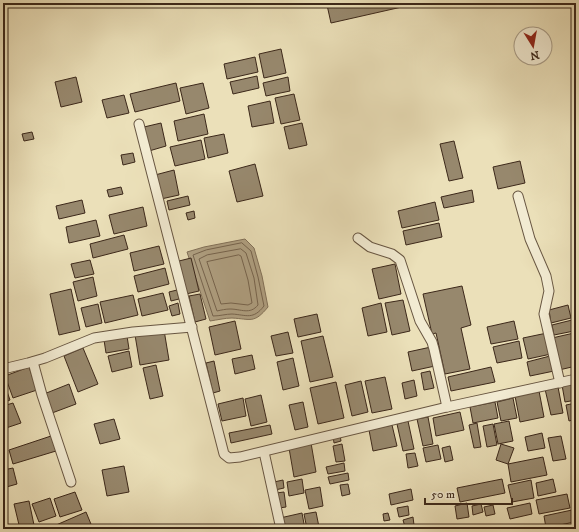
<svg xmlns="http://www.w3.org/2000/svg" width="579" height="532" viewBox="0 0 579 532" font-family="'IM FELL DW Pica',serif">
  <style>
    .water { fill: #b0a183; stroke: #827159 }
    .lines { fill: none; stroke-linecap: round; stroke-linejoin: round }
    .shore { stroke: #76644e; stroke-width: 1 }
    .building { fill: #97886d; stroke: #3c281a }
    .street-casing { stroke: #685642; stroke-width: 11 }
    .street { stroke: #f2ebd2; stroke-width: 9 }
  </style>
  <rect width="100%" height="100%" fill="#ebe0b9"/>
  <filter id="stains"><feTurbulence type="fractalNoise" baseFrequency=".005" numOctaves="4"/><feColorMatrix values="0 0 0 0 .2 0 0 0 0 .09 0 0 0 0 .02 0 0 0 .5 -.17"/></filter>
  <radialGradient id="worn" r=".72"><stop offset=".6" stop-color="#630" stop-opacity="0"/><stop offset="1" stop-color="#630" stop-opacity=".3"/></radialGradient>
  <!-- water -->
  <path class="water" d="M245 239 254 248 262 276 268 307C254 324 251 319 232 318 225 318 217 320 210 321L187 252 204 247Z"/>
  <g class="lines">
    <!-- shore -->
    <g class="shore">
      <path d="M242 243 251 251 258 277 264 306C253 320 247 315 232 314 226 314 220 316 213 316L193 255 206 250Z"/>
      <path d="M241 249 246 253 254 278 258 305C250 315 241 309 230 309 226 309 221 310 217 311L199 259 207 255Z"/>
      <path d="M239 255 241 256 248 280 252 303 248 305 231 303 221 304 207 262Z"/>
    </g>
  </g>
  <!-- building -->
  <g class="building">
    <path d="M337 3H414L415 4 331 23 327 5Z"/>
    <path d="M281 49 286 73 264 78 259 54Z"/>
    <path d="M255 57 258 72 227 79 224 64Z"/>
    <path d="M257 76 259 88 233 94 230 82Z"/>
    <path d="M76 77 82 102 61 107 55 82Z"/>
    <path d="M288 77 290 91 266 96 263 83Z"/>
    <path d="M176 83 180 101 135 112 130 94Z"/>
    <path d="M203 83 209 108 186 114 180 88Z"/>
    <path d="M294 94 300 120 281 124 275 98Z"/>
    <path d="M124 95 129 113 107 118 102 100Z"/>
    <path d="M270 101 274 123 252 127 248 106Z"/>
    <path d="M204 114 208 134 178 141 174 121Z"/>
    <path d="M161 123 166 146 149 151 144 127Z"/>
    <path d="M302 123 307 145 289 149 284 127Z"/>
    <path d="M32 132 34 139 24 141 22 134Z"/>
    <path d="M224 134 228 153 208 158 204 138Z"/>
    <path d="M201 140 205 159 175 166 170 147Z"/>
    <path d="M454 141 463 178 449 181 440 144Z"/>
    <path d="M133 153 135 162 123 165 121 155Z"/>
    <path d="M520 161 525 183 498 189 493 167Z"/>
    <path d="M255 164 263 196 237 202 229 171Z"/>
    <path d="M174 170 179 195 161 199 155 175Z"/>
    <path d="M5 176 7 186 3 187V177Z"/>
    <path d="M121 187 123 194 109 197 107 190Z"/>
    <path d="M472 190 474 202 444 208 441 197Z"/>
    <path d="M188 196 190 205 169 210 167 201Z"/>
    <path d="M82 200 85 213 59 219 56 206Z"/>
    <path d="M435 202 439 220 402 228 398 211Z"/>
    <path d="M143 207 147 226 114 234 109 215Z"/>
    <path d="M194 211 195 218 188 220 186 213Z"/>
    <path d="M96 220 100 236 69 243 66 227Z"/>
    <path d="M439 223 442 237 406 245 403 231Z"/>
    <path d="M124 235 128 249 93 258 90 244Z"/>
    <path d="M159 246 164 264 134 271 130 253Z"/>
    <path d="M191 258 199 291 186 294 179 261Z"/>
    <path d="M90 260 94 274 75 278 71 264Z"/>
    <path d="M395 264 401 294 379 299 372 269Z"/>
    <path d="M165 268 169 284 138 292 134 276Z"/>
    <path d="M93 277 97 296 78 301 73 282Z"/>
    <path d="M462 286 471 325 461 328 470 369 445 374 436 333 432 334 423 294Z"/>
    <path d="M71 289 80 330 59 335 50 294Z"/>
    <path d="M177 290 179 299 171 301 169 292Z"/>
    <path d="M163 293 168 310 142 316 138 299Z"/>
    <path d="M200 294 206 319 195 322 189 296Z"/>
    <path d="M133 295 138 315 105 323 100 302Z"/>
    <path d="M403 300 410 331 392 335 385 303Z"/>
    <path d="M576 301V316H575L572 302Z"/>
    <path d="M178 303 180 314 172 316 169 306Z"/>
    <path d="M381 303 387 332 368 336 362 308Z"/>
    <path d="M98 304 102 323 86 327 81 308Z"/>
    <path d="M568 305 571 318 551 323 549 310Z"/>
    <path d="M317 314 321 332 298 337 294 319Z"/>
    <path d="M572 320 574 331 554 335 552 325Z"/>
    <path d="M235 321 241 349 215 355 209 327Z"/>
    <path d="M514 321 518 339 491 344 487 327Z"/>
    <path d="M164 330 169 360 140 365 135 335Z"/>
    <path d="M288 332 293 353 276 356 271 336Z"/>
    <path d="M547 333 551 354 528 359 523 338Z"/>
    <path d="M574 333 576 341V366L559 370 552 338Z"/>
    <path d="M127 336 129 349 106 353 104 340Z"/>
    <path d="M323 336 333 377 310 382 301 341Z"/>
    <path d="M519 341 522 358 497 363 493 347Z"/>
    <path d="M431 347 435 366 412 371 408 352Z"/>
    <path d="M83 348 98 384 78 392 64 356Z"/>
    <path d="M129 351 132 367 112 372 108 356Z"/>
    <path d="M252 355 255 369 235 374 232 359Z"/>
    <path d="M550 356 554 371 530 376 527 362Z"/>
    <path d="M293 358 299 386 283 390 277 362Z"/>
    <path d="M214 361 220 391 213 393 206 363Z"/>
    <path d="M156 365 163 396 150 399 143 368Z"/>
    <path d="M29 367 37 390 13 398 5 376Z"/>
    <path d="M491 367 495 382 451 391 448 377Z"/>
    <path d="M430 371 434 388 424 390 421 373Z"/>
    <path d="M385 377 392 409 372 413 365 381Z"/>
    <path d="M3 380 10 400 3 403Z"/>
    <path d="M414 380 417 396 405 399 402 383Z"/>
    <path d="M361 381 368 412 352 416 345 385Z"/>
    <path d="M336 382 344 418 318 424 310 388Z"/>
    <path d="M576 383V400L565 402 562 385Z"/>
    <path d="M69 384 76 404 52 413 44 394Z"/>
    <path d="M558 387 563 413 551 415 545 389Z"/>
    <path d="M539 391 544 417 520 422 515 396Z"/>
    <path d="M261 395 267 422 251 426 245 399Z"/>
    <path d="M243 398 246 416 222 421 218 404Z"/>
    <path d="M513 398 517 418 501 421 497 402Z"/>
    <path d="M303 402 308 427 295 430 289 405Z"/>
    <path d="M495 402 498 418 473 423 470 407Z"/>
    <path d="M13 403 21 423 3 429V406Z"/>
    <path d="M576 403V419L569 421 566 405Z"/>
    <path d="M460 412 464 430 436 436 433 418Z"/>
    <path d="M428 417 433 444 423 446 417 419Z"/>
    <path d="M114 419 120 439 100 444 94 424Z"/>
    <path d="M408 421 414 449 403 451 397 424Z"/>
    <path d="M509 421 513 441 498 444 494 424Z"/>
    <path d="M477 423 481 447 474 448 469 425Z"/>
    <path d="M493 424 497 445 487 447 483 426Z"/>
    <path d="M270 425 272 434 231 443 229 433Z"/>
    <path d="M392 425 397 446 373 451 369 430Z"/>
    <path d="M542 433 545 448 528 451 525 437Z"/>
    <path d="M340 435 341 441 334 443 333 436Z"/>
    <path d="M51 436 56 451 13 464 9 450Z"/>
    <path d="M561 436 566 459 553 461 548 438Z"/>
    <path d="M311 443 316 472 294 477 289 448Z"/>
    <path d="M342 444 345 461 336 462 333 446Z"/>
    <path d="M501 444 514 448 508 464 496 460Z"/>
    <path d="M438 445 441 459 426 462 423 448Z"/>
    <path d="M450 446 453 460 445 462 442 448Z"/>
    <path d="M415 453 418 466 408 468 406 454Z"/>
    <path d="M543 457 547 475 511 482 508 464Z"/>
    <path d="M344 463 345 471 328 474 326 467Z"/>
    <path d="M124 466 129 492 107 496 102 470Z"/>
    <path d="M13 468 17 484 3 488V470Z"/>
    <path d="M348 473 349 480 330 484 328 477Z"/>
    <path d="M302 479 304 493 289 496 287 482Z"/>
    <path d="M502 479 505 493 460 502 457 488Z"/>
    <path d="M553 479 556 492 538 496 536 483Z"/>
    <path d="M283 480 284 488 275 490 274 482Z"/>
    <path d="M531 480 534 498 512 502 508 485Z"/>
    <path d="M348 484 350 494 342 496 340 485Z"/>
    <path d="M320 487 323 506 309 509 305 490Z"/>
    <path d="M411 489 413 500 391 505 389 494Z"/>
    <path d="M75 492 82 510 60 517 54 499Z"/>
    <path d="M284 492 286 507 279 508 276 493Z"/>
    <path d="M567 494 570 508 539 514 536 500Z"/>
    <path d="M50 498 56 516 39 522 32 504Z"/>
    <path d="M29 501 34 525 20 529 14 504Z"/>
    <path d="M467 503 469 517 457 519 455 506Z"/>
    <path d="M530 503 532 514 510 519 507 508Z"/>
    <path d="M481 504 483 512 473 515 472 506Z"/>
    <path d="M493 505 495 514 486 516 484 507Z"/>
    <path d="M408 506 409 515 399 517 397 508Z"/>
    <path d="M572 510 574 522 546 528 544 516Z"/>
    <path d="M86 512 93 529H47Z"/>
    <path d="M316 512 319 527 307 529 304 514Z"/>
    <path d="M302 513 305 529H282L280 518Z"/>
    <path d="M388 513 390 520 384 521 383 514Z"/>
    <path d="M413 517 414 525 405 527 403 520Z"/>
  </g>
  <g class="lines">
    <!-- street casing -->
    <g class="street-casing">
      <g id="street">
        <path d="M139 124 224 454 229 458 240 457 447 407 576 379"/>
        <path d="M518 196 530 239 546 276 549 291 544 314 560 383"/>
        <path d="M358 238 370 247 392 254 400 260 420 321 432 342 434 349 447 407"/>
        <path d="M33 362 42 395 71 482"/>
        <path d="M3 369 28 363 45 358 94 338 133 332 192 327"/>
        <path d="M264 452 281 529"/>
      </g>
    </g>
    <!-- street -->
    <use href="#street" class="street"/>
  </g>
  <!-- margin -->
  <rect width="579" height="532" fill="none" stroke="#ebe0b9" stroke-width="16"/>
  <rect x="4" y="4" width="571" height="524" fill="none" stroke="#3c281a" stroke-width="2"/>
  <rect x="8" y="8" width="563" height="516" fill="none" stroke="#3c281a"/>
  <!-- north arrow -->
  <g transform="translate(533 46) rotate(169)"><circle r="19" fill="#f2ebd2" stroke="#a99d88"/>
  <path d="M0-3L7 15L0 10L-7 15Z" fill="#8f2418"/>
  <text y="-6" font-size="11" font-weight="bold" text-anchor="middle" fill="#3c281a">N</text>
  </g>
  <!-- scale -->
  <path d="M425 498v6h87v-6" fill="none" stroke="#3c281a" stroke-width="2"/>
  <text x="431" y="498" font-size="12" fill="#3c281a" stroke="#f2ebd2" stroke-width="3" paint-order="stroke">50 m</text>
  <rect width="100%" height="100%" filter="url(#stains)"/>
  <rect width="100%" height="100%" fill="url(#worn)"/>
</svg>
